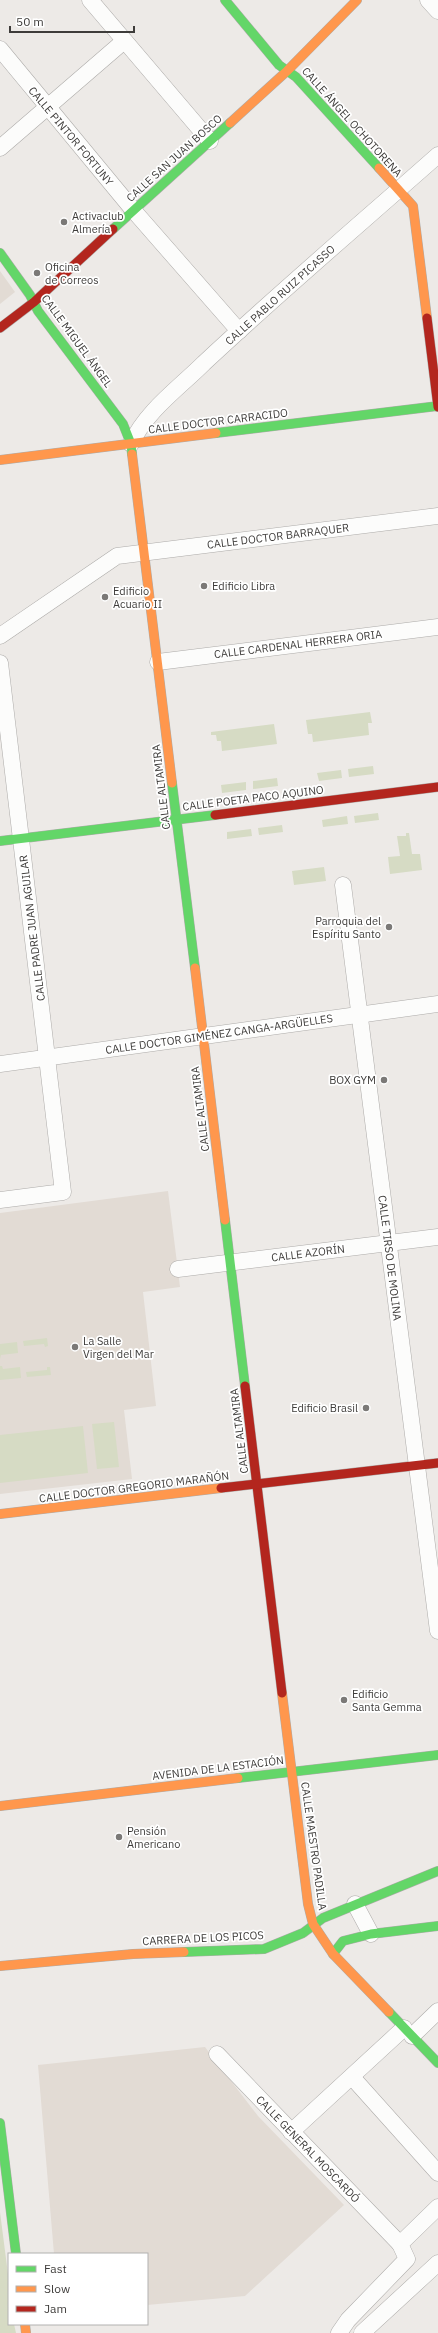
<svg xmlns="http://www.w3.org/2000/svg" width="438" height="2333" viewBox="0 0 438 2333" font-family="'IBM Plex Sans',sans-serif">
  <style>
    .built { fill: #e2dbd4 }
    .green { fill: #d6dbc4 }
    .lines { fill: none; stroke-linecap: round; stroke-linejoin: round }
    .street-casing { stroke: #adaba9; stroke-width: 17 }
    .fast-casing { stroke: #adaba9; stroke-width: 10 }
    .slow-casing { stroke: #adaba9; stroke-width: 10 }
    .jam-casing { stroke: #adaba9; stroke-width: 10 }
    .street { stroke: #fcfcfb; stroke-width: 16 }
    .fast { stroke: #63d668; stroke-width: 9 }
    .slow { stroke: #ff974d; stroke-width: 9 }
    .jam { stroke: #b3261e; stroke-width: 9 }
    .poi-dot { fill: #7b7977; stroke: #fff; stroke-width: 1.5 }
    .labels { text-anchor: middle; stroke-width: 3.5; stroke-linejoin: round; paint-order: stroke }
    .street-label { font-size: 11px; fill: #3e3c3a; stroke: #fff }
    .poi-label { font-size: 11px; fill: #3e3c3a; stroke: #fff; text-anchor: start }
  </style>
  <rect width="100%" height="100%" fill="#edeae7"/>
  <!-- built -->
  <g class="built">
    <path d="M0 271 15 292 0 304Z"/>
    <path d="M168 1191 180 1287 143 1292 156 1406 124 1410 132 1479 0 1494V1213Z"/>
    <path d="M205 2047 258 2116 344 2205 245 2296 147 2305V2254H54L38 2065Z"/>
  </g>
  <!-- green -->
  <g class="green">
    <path d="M370 712 372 723H368L369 735 313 742 312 734H308L306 720Z"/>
    <path d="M274 724 277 744 222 751 221 741H217L216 735H211V732Z"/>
    <path d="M373 766 374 774 349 777 348 769Z"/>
    <path d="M341 770 342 778 319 781 317 773Z"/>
    <path d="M277 778 278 786 253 789V781Z"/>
    <path d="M246 782V790L222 793 221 785Z"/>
    <path d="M378 813 379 820 355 823 354 816Z"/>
    <path d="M347 816 348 824 323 827 322 820Z"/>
    <path d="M282 825 283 832 259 835 258 828Z"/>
    <path d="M251 829 252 836 227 839V832Z"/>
    <path d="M406 833H409L412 854H420L422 870 390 874 388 857 400 856 397 836H406Z"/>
    <path d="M324 867 326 881 294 885 292 871Z"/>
    <path d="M47 1338 48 1346 45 1347 44 1344 24 1346 23 1341Z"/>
    <path d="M17 1342 18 1353 1 1355 0 1359V1344Z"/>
    <path d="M0 1366H2L3 1369 20 1367 21 1378 0 1380Z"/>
    <path d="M47 1367H50L51 1375 27 1377 26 1372 47 1370Z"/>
    <path d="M114 1422 119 1467 97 1469 92 1424Z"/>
    <path d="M83 1426 88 1473 0 1483V1435Z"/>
    <path d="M0 2212 9 2282V2324H14L16 2333H0Z"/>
  </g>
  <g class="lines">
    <!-- street casing -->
    <g class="street-casing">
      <g id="street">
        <path d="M90 0 210 141"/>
        <path d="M428 0 438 11"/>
        <path d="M0 49 134 211 239 331"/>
        <path d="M0 148 124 41"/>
        <path d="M131 444C146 411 179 388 204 363 280 292 360 224 438 155"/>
        <path d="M0 636 117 556 438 516"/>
        <path d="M158 662 438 627"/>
        <path d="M0 663 63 1192 0 1200"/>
        <path d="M343 885 438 1631"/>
        <path d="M0 1064 438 1004"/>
        <path d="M178 1269 438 1237"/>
        <path d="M355 1904 371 1934"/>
        <path d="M412 2036 438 2011"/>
        <path d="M217 2054 400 2244"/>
        <path d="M352 2077 438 2173"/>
        <path d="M291 2132 404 2028"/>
        <path d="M339 2333 348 2320 407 2259 400 2244 438 2207"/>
        <path d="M362 2333 438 2263"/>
      </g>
    </g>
    <!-- fast casing -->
    <g class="fast-casing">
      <g id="fast">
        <path d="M225 0 279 65 296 77 379 168"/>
        <path d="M113 229 230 123"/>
        <path d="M0 253 30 295 38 311 123 424 131 444 132 454"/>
        <path d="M216 433 438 406"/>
        <path d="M172 783 195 968"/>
        <path d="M0 841 215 815"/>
        <path d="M225 1220 245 1386"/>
        <path d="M238 1778 438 1755"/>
        <path d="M184 1952 264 1949 303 1933 323 1918 438 1871"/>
        <path d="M333 1954 343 1941 371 1934 438 1926"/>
        <path d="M389 2012 438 2063"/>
        <path d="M0 2123 16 2254"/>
      </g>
    </g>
    <!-- slow casing -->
    <g class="slow-casing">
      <g id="slow">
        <path d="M230 123 287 71 357 0"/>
        <path d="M379 168 413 206 427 318"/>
        <path d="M132 454 172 783"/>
        <path d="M0 460 216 433"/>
        <path d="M195 968 225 1220"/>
        <path d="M0 1514 221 1488"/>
        <path d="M282 1693 308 1904 313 1924 333 1954 389 2012"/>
        <path d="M0 1806 238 1778"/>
        <path d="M0 1966 133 1954 184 1952"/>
        <path d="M25 2324 26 2333"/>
      </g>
    </g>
    <!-- jam casing -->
    <g class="jam-casing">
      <g id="jam">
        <path d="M427 318 438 407"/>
        <path d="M0 328 34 302 113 229"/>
        <path d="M215 815 438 787"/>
        <path d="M245 1386 282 1693"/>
        <path d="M221 1488 438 1463"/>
      </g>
    </g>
    <!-- street -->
    <use href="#street" class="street"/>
    <!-- fast -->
    <use href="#fast" class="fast"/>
    <!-- slow -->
    <use href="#slow" class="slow"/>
    <!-- jam -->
    <use href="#jam" class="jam"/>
  </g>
  <!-- markers -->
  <g class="poi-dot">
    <circle cx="64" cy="222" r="4"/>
    <circle cx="37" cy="273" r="4"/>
    <circle cx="204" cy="586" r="4"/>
    <circle cx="105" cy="597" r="4"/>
    <circle cx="389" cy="927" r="4"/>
    <circle cx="384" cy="1080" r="4"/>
    <circle cx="75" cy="1347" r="4"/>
    <circle cx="366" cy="1408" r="4"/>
    <circle cx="344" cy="1700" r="4"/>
    <circle cx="119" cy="1837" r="4"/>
  </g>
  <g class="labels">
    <!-- street labels -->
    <g class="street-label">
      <text transform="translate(352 122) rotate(48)" y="4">CALLE ÁNGEL OCHOTORENA</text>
      <text transform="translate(71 136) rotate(50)" y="4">CALLE PINTOR FORTUNY</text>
      <text transform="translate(174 158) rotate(-42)" y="4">CALLE SAN JUAN BOSCO</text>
      <text transform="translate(280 295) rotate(-42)" y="4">CALLE PABLO RUIZ PICASSO</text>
      <text transform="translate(77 341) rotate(54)" y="4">CALLE MIGUEL ÁNGEL</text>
      <text transform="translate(218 421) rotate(-7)" y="4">CALLE DOCTOR CARRACIDO</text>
      <text transform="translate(278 536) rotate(-7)" y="4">CALLE DOCTOR BARRAQUER</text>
      <text transform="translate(298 644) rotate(-7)" y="4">CALLE CARDENAL HERRERA ORIA</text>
      <text transform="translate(161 787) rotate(-97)" y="4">CALLE ALTAMIRA</text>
      <text transform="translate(253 798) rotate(-7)" y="4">CALLE POETA PACO AQUINO</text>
      <text transform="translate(32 928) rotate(-97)" y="4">CALLE PADRE JUAN AGUILAR</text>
      <text transform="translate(219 1034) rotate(-8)" y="4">CALLE DOCTOR GIMÉNEZ CANGA-ARGÜELLES</text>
      <text transform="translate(200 1109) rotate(-97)" y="4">CALLE ALTAMIRA</text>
      <text transform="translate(308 1253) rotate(-7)" y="4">CALLE AZORÍN</text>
      <text transform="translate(390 1258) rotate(83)" y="4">CALLE TIRSO DE MOLINA</text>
      <text transform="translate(239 1431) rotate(-97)" y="4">CALLE ALTAMIRA</text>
      <text transform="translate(134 1487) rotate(-7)" y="4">CALLE DOCTOR GREGORIO MARAÑÓN</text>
      <text transform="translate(218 1768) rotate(-7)" y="4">AVENIDA DE LA ESTACIÓN</text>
      <text transform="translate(314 1846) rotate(82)" y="4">CALLE MAESTRO PADILLA</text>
      <text transform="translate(203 1938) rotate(-3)" y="4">CARRERA DE LOS PICOS</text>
      <text transform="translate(308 2149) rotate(46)" y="4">CALLE GENERAL MOSCARDÓ</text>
    </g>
    <!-- poi labels -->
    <g class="poi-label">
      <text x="72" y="220">Activaclub<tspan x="72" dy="13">Almería</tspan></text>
      <text x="45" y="271">Oficina<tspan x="45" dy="13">de Correos</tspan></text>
      <text x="212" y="590">Edificio Libra</text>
      <text x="113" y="595">Edificio<tspan x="113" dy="13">Acuario II</tspan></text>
      <text x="381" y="925" text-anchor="end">Parroquia del<tspan x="381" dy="13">Espíritu Santo</tspan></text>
      <text x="376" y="1084" text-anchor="end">BOX GYM</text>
      <text x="83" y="1345">La Salle<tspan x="83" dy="13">Virgen del Mar</tspan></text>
      <text x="358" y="1412" text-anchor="end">Edificio Brasil</text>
      <text x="352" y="1698">Edificio<tspan x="352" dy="13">Santa Gemma</tspan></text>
      <text x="127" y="1835">Pensión<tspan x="127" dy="13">Americano</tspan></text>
    </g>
  </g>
  <!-- legend -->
  <rect x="8" y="2253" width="140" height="72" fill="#ffffff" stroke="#b2b1b0"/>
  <rect x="16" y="2266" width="20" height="6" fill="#63d668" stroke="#b2b1b0"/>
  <text x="44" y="2273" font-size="12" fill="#3e3c3a">Fast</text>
  <rect x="16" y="2286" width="20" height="6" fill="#ff974d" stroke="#b2b1b0"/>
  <text x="44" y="2293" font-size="12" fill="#3e3c3a">Slow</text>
  <rect x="16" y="2306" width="20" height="6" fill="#b3261e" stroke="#b2b1b0"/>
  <text x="44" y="2313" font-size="12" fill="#3e3c3a">Jam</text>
  <!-- scale -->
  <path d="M10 26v6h124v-6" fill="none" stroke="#3e3c3a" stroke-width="2"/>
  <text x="16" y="26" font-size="12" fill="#3e3c3a" stroke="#ffffff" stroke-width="3" paint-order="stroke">50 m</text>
</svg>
